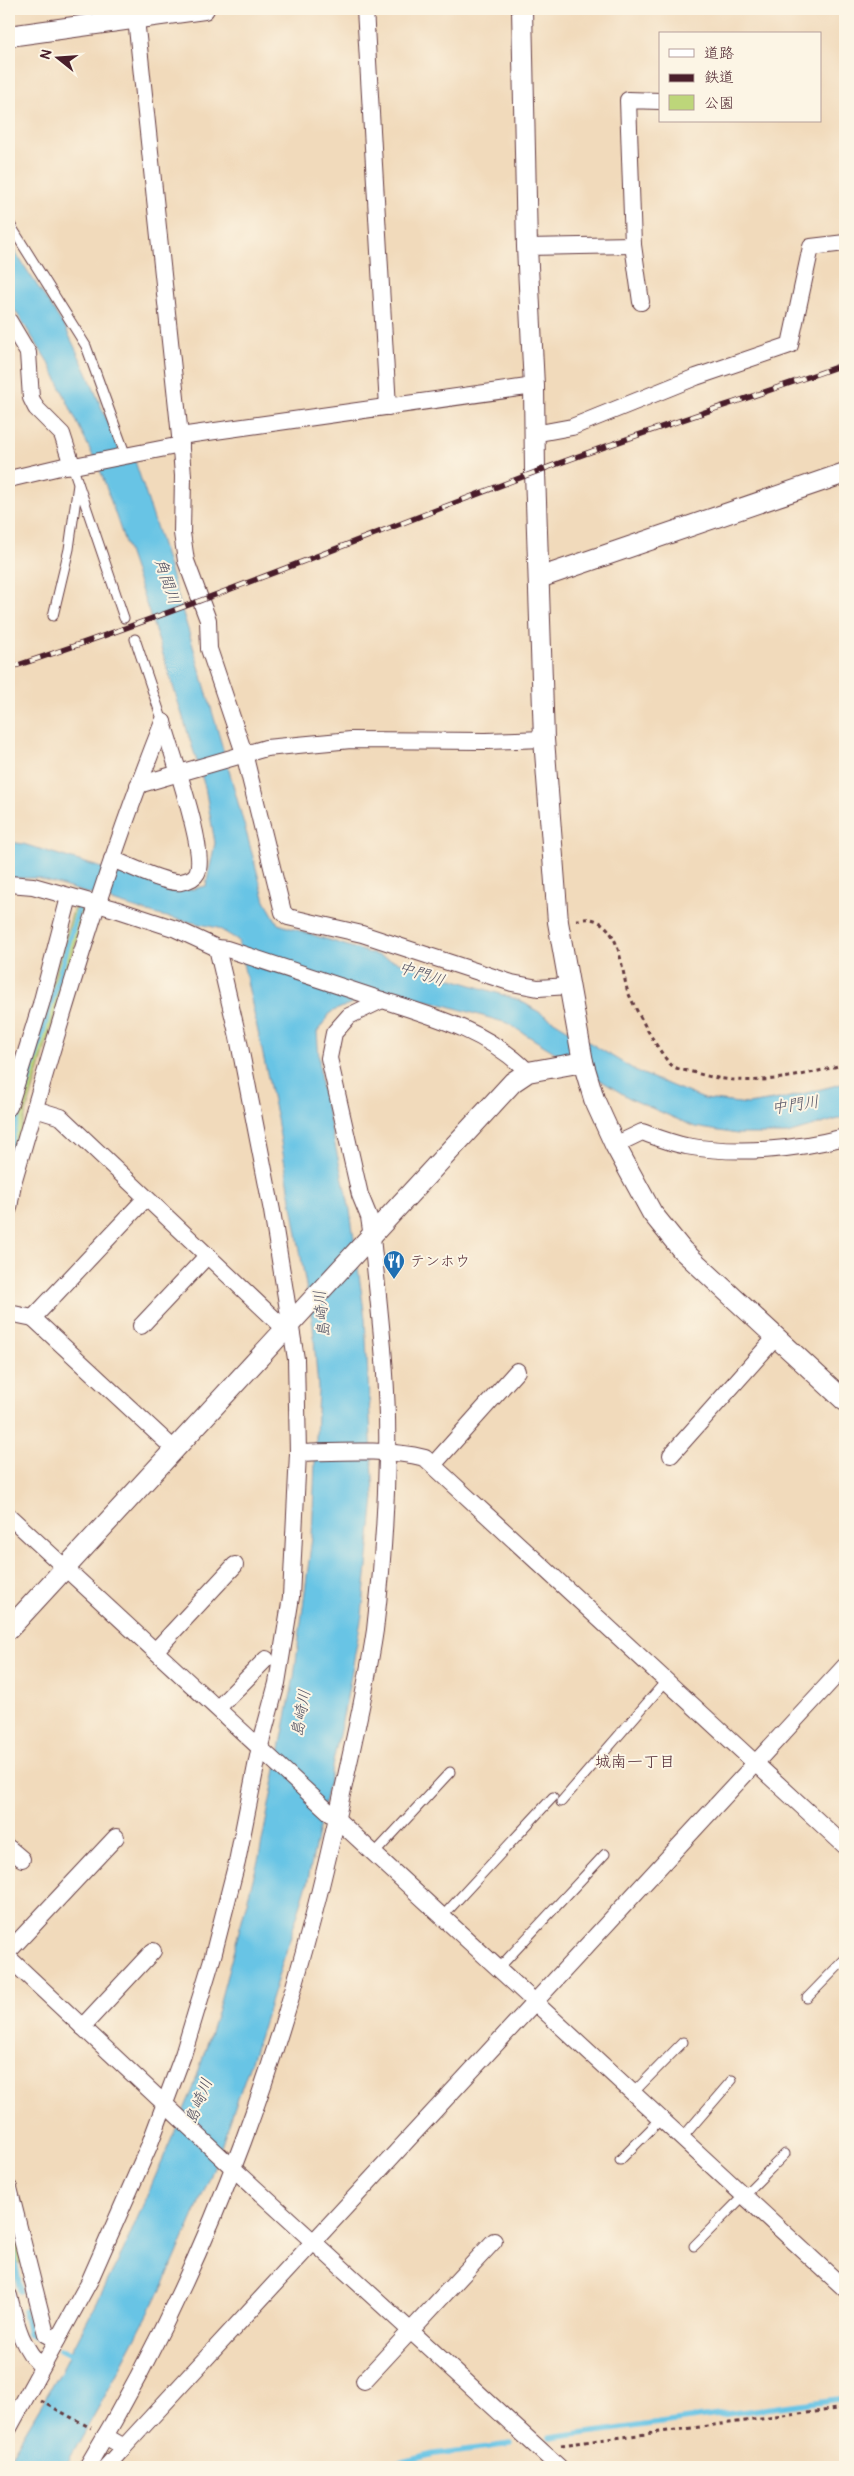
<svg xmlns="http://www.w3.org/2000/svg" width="854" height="2476" viewBox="0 0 854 2476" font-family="Pangolin,'Klee One',sans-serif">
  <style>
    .green { fill: #bdd67a; stroke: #847a52 }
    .water { fill: #67c4e5; stroke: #587288 }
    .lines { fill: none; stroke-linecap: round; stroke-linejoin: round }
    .stream { stroke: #67c4e5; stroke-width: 5.5 }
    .service-casing { stroke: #633b41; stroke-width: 11 }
    .minor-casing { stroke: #633b41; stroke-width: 18 }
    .tertiary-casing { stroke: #633b41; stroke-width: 22 }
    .path { stroke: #633b41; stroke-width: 3; stroke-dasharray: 4 4; stroke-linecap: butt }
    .service { stroke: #fff; stroke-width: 9 }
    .minor { stroke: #fff; stroke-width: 16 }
    .tertiary { stroke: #fff; stroke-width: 20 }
    .rail-casing { stroke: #4a1f2b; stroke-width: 5.5 }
    .rail { stroke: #fcf5e5; stroke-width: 4; stroke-dasharray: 11; stroke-linecap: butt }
    .labels { text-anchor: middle; stroke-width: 4; stroke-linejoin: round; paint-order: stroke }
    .poi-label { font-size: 15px; fill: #4a1f2b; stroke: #fcf5e5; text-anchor: start }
    .water-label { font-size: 16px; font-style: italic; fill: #535163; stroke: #fcf5e5 }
    .neighbourhood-label { font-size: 16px; fill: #4a1f2b; stroke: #fcf5e5 }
  </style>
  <rect width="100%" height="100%" fill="#fcf5e5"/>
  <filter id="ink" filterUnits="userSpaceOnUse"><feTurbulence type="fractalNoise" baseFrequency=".02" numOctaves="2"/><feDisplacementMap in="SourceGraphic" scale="10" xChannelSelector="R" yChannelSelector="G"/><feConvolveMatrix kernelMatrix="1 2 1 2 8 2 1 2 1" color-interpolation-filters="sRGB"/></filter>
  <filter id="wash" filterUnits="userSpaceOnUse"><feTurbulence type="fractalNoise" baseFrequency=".0096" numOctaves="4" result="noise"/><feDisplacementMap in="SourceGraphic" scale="20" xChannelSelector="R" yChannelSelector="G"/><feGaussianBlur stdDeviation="1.12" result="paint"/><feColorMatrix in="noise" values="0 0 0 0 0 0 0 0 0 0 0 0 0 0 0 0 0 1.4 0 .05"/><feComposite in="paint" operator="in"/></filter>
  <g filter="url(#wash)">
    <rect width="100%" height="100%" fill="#f1dabb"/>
    <!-- green -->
    <g class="green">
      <path d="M74 908 86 909 9 1172V1131Z"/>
      <path d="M9 2209 23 2263 9 2265Z"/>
    </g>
    <!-- water -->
    <path class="water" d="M9 243 66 329 88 375 122 457 127 464 135 461C183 606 225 753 265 901L278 924 519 1000 638 1072 704 1099 748 1104 786 1098 845 1083V1117L787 1134H737L695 1127 631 1099 507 1023 438 1003 403 995 357 1001 331 1012 317 1032 321 1084 350 1210 365 1318 374 1498 362 1615 347 1697 307 1884 259 2038 211 2175 164 2284 106 2394 65 2467H9V2459L63 2368 124 2249 193 2089 216 2016 259 1857 294 1677 312 1537 318 1388 313 1326 277 1119 238 940 218 928 158 915 37 878H9V842L23 844 168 888 189 890 206 886 215 843 205 787 160 645 102 475 50 365 9 301Z"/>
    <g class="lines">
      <!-- stream -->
      <g class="stream">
        <path d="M9 1149 81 900"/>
        <path d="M9 2224 20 2291"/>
        <path d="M24 2311 29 2334 42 2339"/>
        <path d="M61 2349 76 2357"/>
        <path d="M550 2438 845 2398"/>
        <path d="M381 2467 435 2454 511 2444"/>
      </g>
    </g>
  </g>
  <g filter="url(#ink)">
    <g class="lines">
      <!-- service casing -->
      <g class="service-casing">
        <g id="service">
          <path d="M9 223 86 346 126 456"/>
          <path d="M72 465 124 618"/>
          <path d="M53 616 69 549 78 484"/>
          <path d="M135 639 163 722"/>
          <path d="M561 1802 666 1681"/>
          <path d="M374 1854 450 1772"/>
          <path d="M442 1917 553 1797"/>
          <path d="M498 1969 605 1854"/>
          <path d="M807 1998 845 1959"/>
          <path d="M633 2093 683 2042"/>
          <path d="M682 2138 732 2080"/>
          <path d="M620 2160 661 2119"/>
          <path d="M694 2246 785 2154"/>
        </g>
      </g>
      <!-- minor casing -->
      <g class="minor-casing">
        <g id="minor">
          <path d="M135 9 180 436 183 476 182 533 186 561 208 620 209 649 244 753 283 912 288 917 362 934 512 983 538 988 569 986"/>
          <path d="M365 9 388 407"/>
          <path d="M527 247 633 245"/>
          <path d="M641 302 633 245 628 100 660 101"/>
          <path d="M9 321 28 353 31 398 36 408 62 434 72 465"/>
          <path d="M534 434 572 427 696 377 790 345 811 247 845 243"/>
          <path d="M180 436 534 386"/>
          <path d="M9 479 64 466 79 465 181 445"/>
          <path d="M138 785 266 748 351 740 486 741 544 739"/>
          <path d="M112 859C128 865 165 884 181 882 186 881 194 879 197 873 208 853 170 748 163 722"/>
          <path d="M9 884 33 886 115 909 176 929 217 948 227 949C277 965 328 982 379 999 432 1016 488 1031 528 1072"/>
          <path d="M9 1107 41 1004 69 897"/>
          <path d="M35 1109 61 1117 285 1329"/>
          <path d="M615 1145 642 1132C656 1137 671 1143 686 1146 738 1155 795 1150 845 1137"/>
          <path d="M9 1208 13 1183C58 1028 103 872 163 722"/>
          <path d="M9 1313 33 1318 146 1198"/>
          <path d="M33 1318 174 1449"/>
          <path d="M141 1326 207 1256"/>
          <path d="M298 1453C339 1452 385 1448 425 1458L845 1846"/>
          <path d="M671 1455 776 1337"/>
          <path d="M433 1465 517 1371"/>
          <path d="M9 1516 845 2289"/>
          <path d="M156 1650 235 1565"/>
          <path d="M218 1708 266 1659"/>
          <path d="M9 1848 22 1859"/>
          <path d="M9 1951 116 1837"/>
          <path d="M9 1958 234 2169 559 2467"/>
          <path d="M82 2027 153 1951"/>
          <path d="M9 2188 46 2334 57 2340"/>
          <path d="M9 2296C16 2323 21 2347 42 2367"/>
          <path d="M364 2381 494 2241"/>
          <path d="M9 2428 89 2282 149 2146 183 2055 213 1956 237 1862 260 1746 277 1683 291 1597 298 1453 296 1359 272 1211 238 1037 217 948"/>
          <path d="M105 2436 124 2447 845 1666"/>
          <path d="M87 2467C214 2256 291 2035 342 1794 354 1740 367 1685 375 1630 382 1572 386 1514 387 1456 389 1383 379 1309 372 1237L369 1217 360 1195 329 1058 334 1033 349 1016 382 1000"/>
          <path d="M106 2467 124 2447"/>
        </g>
      </g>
      <!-- tertiary casing -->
      <g class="tertiary-casing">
        <g id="tertiary">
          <path d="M522 9 527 247 534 386 535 472 544 739 558 922 583 1062 594 1099 615 1145 652 1213 682 1250 845 1401"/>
          <path d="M9 36 204 9"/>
          <path d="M539 578 845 473"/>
          <path d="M9 1629 513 1082 528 1072 583 1062"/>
        </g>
      </g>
      <!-- path -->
      <g class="path">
        <path d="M576 920C580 920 587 918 591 919 620 925 621 967 627 989 631 1002 663 1061 674 1067 680 1070 689 1071 696 1073 746 1088 796 1078 845 1064"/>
        <path d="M41 2401 91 2428"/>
        <path d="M561 2445 845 2408"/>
      </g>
      <!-- service -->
      <use href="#service" class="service"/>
      <!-- minor -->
      <use href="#minor" class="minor"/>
      <!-- tertiary -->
      <use href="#tertiary" class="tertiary"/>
      <!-- rail casing -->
      <g class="rail-casing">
        <path id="rail" d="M9 668C186 610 358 539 533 473 636 434 741 401 845 364"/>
      </g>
      <!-- rail -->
      <use href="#rail" class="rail"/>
    </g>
  </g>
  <!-- icons -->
  <defs>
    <g id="restaurant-pin" transform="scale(1.125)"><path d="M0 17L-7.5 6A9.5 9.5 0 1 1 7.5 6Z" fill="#1f6fb2" stroke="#fcf5e5"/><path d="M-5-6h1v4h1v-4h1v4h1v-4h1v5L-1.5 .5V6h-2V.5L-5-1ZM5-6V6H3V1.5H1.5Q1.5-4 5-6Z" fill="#fff"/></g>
  </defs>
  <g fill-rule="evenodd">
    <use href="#restaurant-pin" x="394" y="1261"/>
  </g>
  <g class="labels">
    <!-- poi labels -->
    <g class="poi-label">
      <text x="410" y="1266">テンホウ</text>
    </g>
    <!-- water labels -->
    <g class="water-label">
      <text transform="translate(168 581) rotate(71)" y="6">角間川</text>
      <text transform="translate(422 973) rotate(18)" y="6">中門川</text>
      <text transform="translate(795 1104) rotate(-8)" y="6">中門川</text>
      <text transform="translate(321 1314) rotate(-96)" y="6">島崎川</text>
      <text transform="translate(300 1713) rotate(-80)" y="6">島崎川</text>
      <text transform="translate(198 2101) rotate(-68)" y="6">島崎川</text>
    </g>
    <!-- neighbourhood labels -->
    <g class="neighbourhood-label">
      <text x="635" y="1767">城南一丁目</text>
    </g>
  </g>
  <!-- margin -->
  <rect width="854" height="2476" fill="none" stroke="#fcf5e5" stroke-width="30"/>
  <!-- legend -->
  <rect x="659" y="32" width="162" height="90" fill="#fcf5e5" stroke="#b59f9b"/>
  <rect x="669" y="49" width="25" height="8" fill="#ffffff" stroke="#b59f9b"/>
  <text x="704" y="58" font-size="15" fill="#4a1f2b">道路</text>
  <rect x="669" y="74" width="25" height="8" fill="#4a1f2b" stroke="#b59f9b"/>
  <text x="704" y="82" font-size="15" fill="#4a1f2b">鉄道</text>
  <rect x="669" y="95" width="25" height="15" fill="#bdd67a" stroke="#b59f9b"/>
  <text x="704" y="108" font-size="15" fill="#4a1f2b">公園</text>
  <!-- north arrow -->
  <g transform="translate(58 58) rotate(287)" stroke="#fcf5e5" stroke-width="4" paint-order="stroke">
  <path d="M0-4L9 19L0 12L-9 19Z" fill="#4a1f2b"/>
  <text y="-8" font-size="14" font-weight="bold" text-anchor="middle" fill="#4a1f2b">N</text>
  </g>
</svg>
